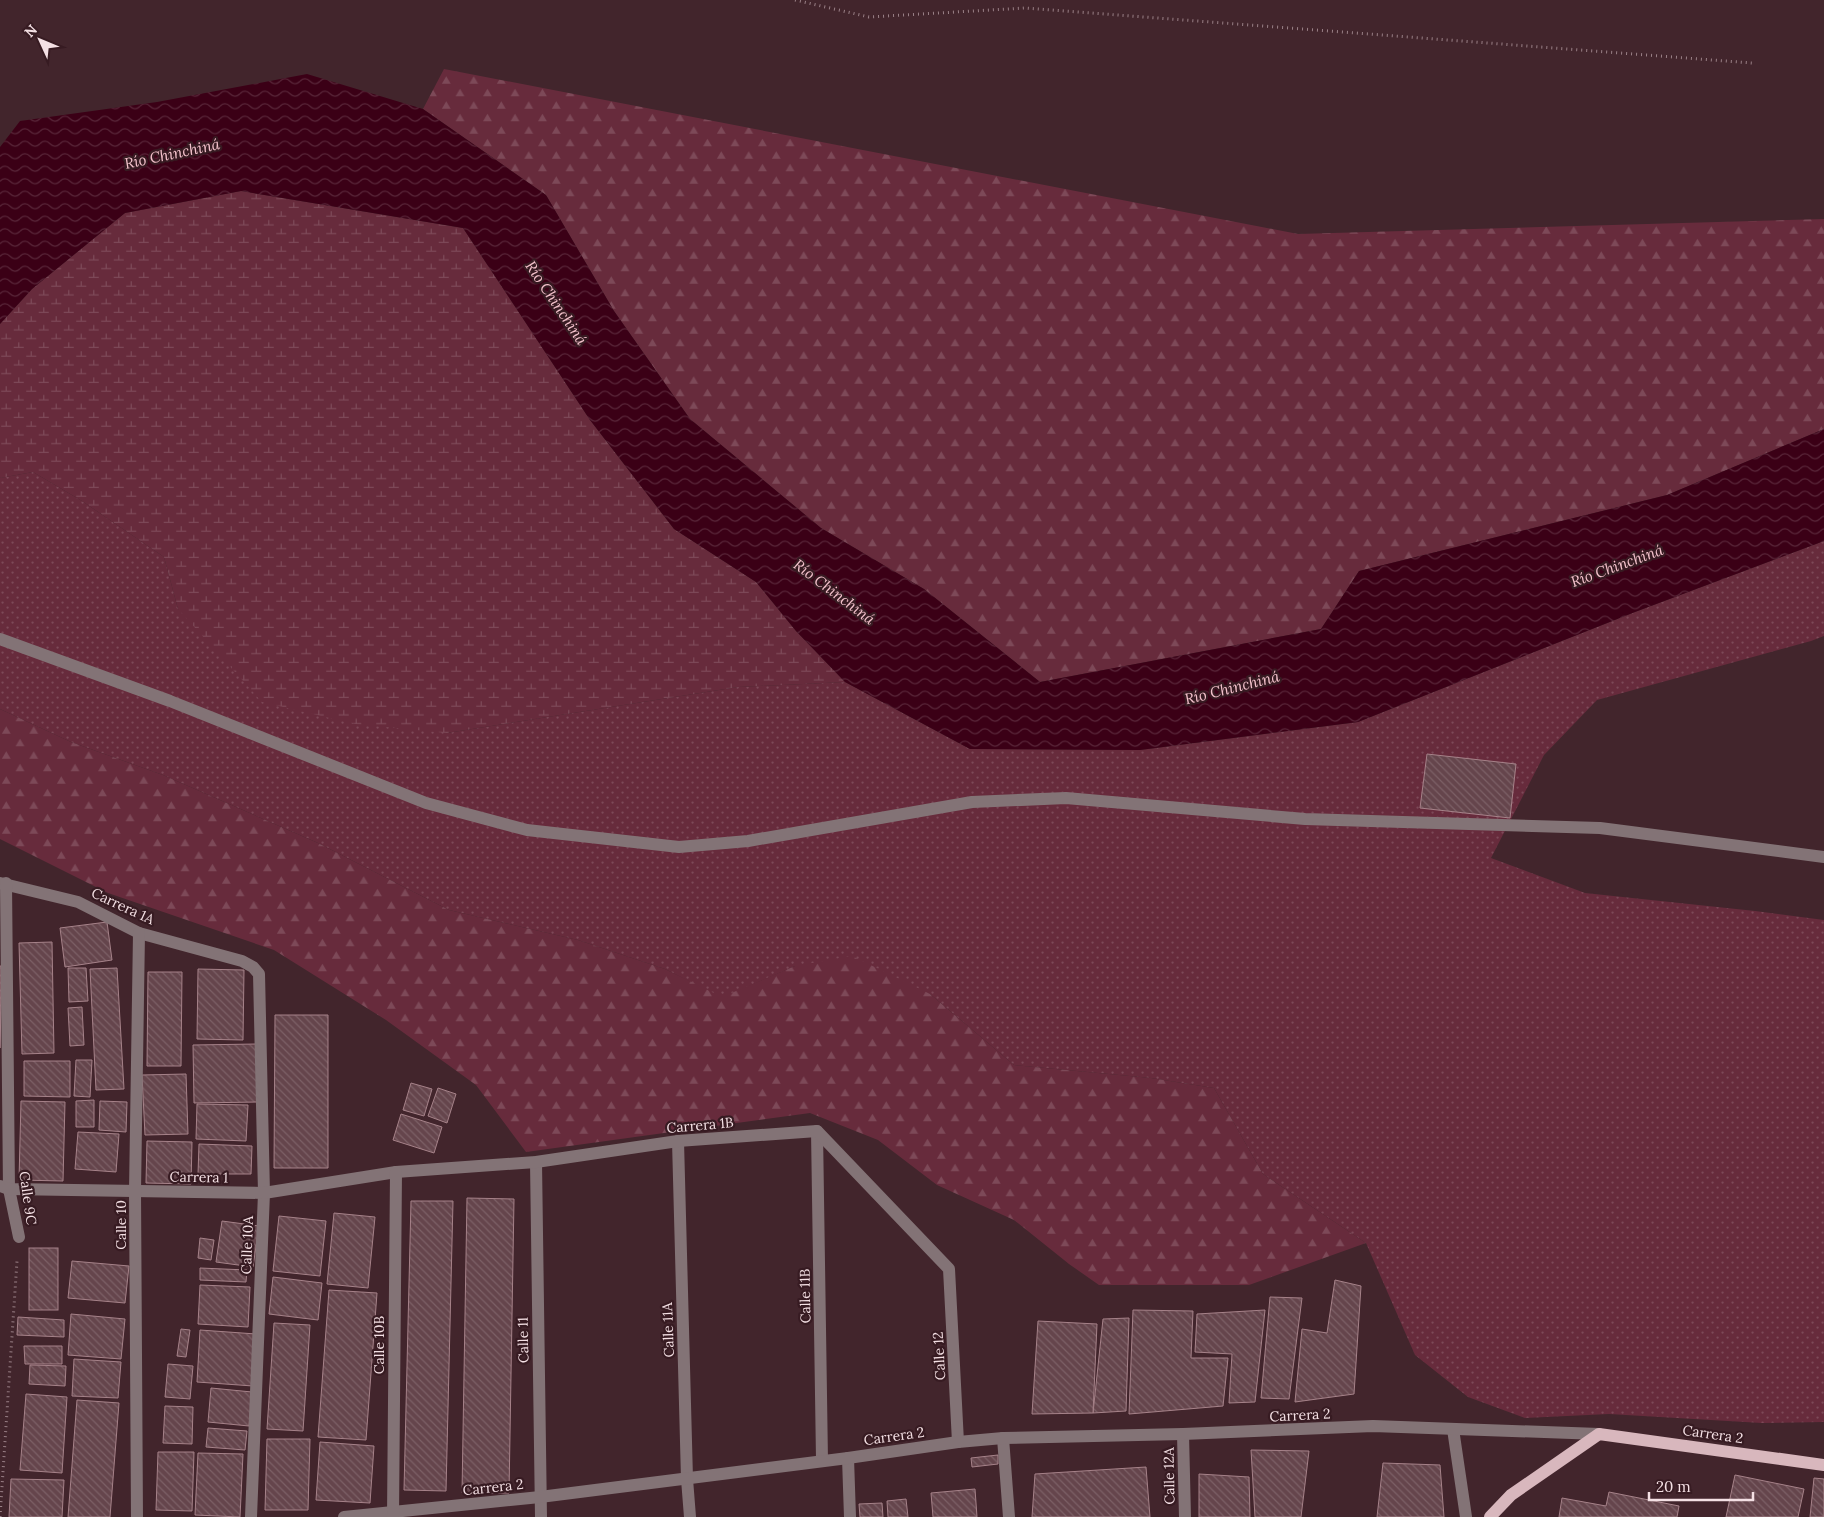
<svg xmlns="http://www.w3.org/2000/svg" width="1824" height="1517" viewBox="0 0 1824 1517" font-family="Lora,serif">
  <style>
    .grass { fill: url(#grass-dots) }
    .forest { fill: url(#forest-firs) }
    .wetland { fill: url(#wetland-marsh) }
    .water { fill: url(#water-waves) }
    .building { fill: url(#building-back-hatch); stroke: #a68289 }
    .lines { fill: none; stroke-linecap: round; stroke-linejoin: round }
    .path { stroke: #9a8187; stroke-width: 3; stroke-dasharray: 1 4; stroke-linecap: butt }
    .minor { stroke: #837376; stroke-width: 12 }
    .major { stroke: #d8b7bd; stroke-width: 12 }
    .labels { text-anchor: middle; stroke-width: 4.5; stroke-linejoin: round; paint-order: stroke }
    .street-label { font-size: 14px; fill: #f4e0e4; stroke: #371b22 }
    .water-label { font-size: 15px; font-style: italic; fill: #f4c2cc; stroke: #371b22 }
  </style>
  <defs>
    <pattern id="grass-dots" width="8" height="8" patternUnits="userSpaceOnUse" patternTransform="scale(1.25)"><rect width="8" height="8" fill="#672b3c"/><path d="M2 2h.1M6 6h.1" fill="none" stroke="#7d4958" stroke-width="1.8" stroke-linecap="round"/></pattern>
    <pattern id="forest-firs" width="22" height="20" patternUnits="userSpaceOnUse" patternTransform="scale(1.25)"><rect width="22" height="20" fill="#672b3c"/><path d="M5 1l3.5 6h-7zM16 11l3.5 6h-7z" fill="#7d4958"/></pattern>
    <pattern id="wetland-marsh" width="20" height="14" patternUnits="userSpaceOnUse" patternTransform="scale(1.25)"><rect width="20" height="14" fill="#672b3c"/><path d="M1 5h8M5 5V1M11 12h8M15 12V8" fill="none" stroke="#7d4958"/></pattern>
    <pattern id="water-waves" width="16" height="10" patternUnits="userSpaceOnUse" patternTransform="scale(1.25)"><rect width="16" height="10" fill="#3b0016"/><path d="M0 5q4-4 8 0t8 0" fill="none" stroke="#582538"/></pattern>
    <pattern id="building-back-hatch" width="6" height="6" patternUnits="userSpaceOnUse" patternTransform="scale(1.25)"><rect width="6" height="6" fill="#65454c"/><path d="M-1 5l2 2M0 0l6 6M5-1l2 2" fill="none" stroke="#7c6066"/></pattern>
  </defs>
  <rect width="100%" height="100%" fill="#42252c"/>
  <!-- grass -->
  <path class="grass" d="M33 472 82 501 164 557 178 609 447 733 738 687 845 682 970 749 1140 750 1358 722 1635 612 1824 541V636L1811 641 1597 700 1544 755 1491 858 1585 893 1755 911 1824 920V1422L1762 1423 1609 1414 1525 1418 1468 1397 1415 1355 1366 1243 1263 1174 1214 1088 1151 1078 1014 1065 930 994 795 966 722 998 665 969 578 940 449 910 318 843 163 775 71 742 0 709V478Z"/>
  <!-- forest -->
  <g class="forest">
    <path d="M444 69 1298 234 1824 219V429L1667 495 1359 571 1321 629 1040 682 924 589 821 528 690 419 614 311 546 195 423 109Z"/>
    <path d="M0 709 71 742 163 775 318 843 449 910 578 940 665 969 722 997 795 966 852 956 930 994 1014 1065 1151 1078 1214 1088 1263 1174 1366 1243 1249 1285H1099L1069 1264 1014 1220 937 1185 878 1140 810 1113 526 1152 476 1085 386 1020 274 950 108 893 0 839Z"/>
  </g>
  <!-- wetland -->
  <path class="wetland" d="M241 191 463 228 590 420 674 529 756 582 796 631 845 682 738 687 447 733 355 724 262 702 178 609 164 557 82 501 33 472 0 478V324L32 289 125 213Z"/>
  <!-- water -->
  <path class="water" d="M307 74 423 109 546 195 614 311 690 419 821 528 924 589 1040 682 1321 629 1359 571 1667 495 1824 429V541L1635 612 1358 722 1140 750 970 749 845 682 796 631 756 582 674 529 590 420 463 228 241 191 125 213 32 289 0 324V147L20 121 157 102Z"/>
  <!-- building -->
  <g class="building">
    <path d="M1427 754 1516 764 1510 818 1420 808Z"/>
    <path d="M107 922 112 960 65 967 60 928Z"/>
    <path d="M52 942 54 1053 22 1054 19 943Z"/>
    <path d="M0 966H2L0 1048Z"/>
    <path d="M68 968H86L88 1001 69 1002Z"/>
    <path d="M117 968 124 1089 96 1090 90 969Z"/>
    <path d="M198 969 244 970 243 1040 197 1039Z"/>
    <path d="M148 972H182L181 1066H147Z"/>
    <path d="M82 1007 84 1045 70 1046 68 1008Z"/>
    <path d="M275 1015H328V1168H274Z"/>
    <path d="M256 1044 258 1102 194 1103 193 1045Z"/>
    <path d="M76 1060H92L90 1097 74 1096Z"/>
    <path d="M24 1061H70V1097L24 1096Z"/>
    <path d="M186 1074 188 1134 145 1135 142 1075Z"/>
    <path d="M411 1083 432 1089 424 1116 403 1110Z"/>
    <path d="M438 1088 456 1094 447 1123 428 1116Z"/>
    <path d="M94 1100V1127H76V1101Z"/>
    <path d="M21 1101 65 1102 63 1181 19 1180Z"/>
    <path d="M100 1101 127 1102 126 1132 99 1130Z"/>
    <path d="M197 1104 248 1105 246 1141 196 1139Z"/>
    <path d="M401 1114 442 1127 434 1153 393 1140Z"/>
    <path d="M78 1132 119 1134 116 1172 75 1169Z"/>
    <path d="M147 1141 192 1142 191 1184 146 1183Z"/>
    <path d="M199 1144 252 1146 251 1174H198Z"/>
    <path d="M467 1198 514 1199 509 1493H462Z"/>
    <path d="M411 1201H453L446 1491 404 1490Z"/>
    <path d="M334 1213 375 1217 368 1288 327 1284Z"/>
    <path d="M279 1216 326 1221 320 1276 273 1271Z"/>
    <path d="M222 1221 259 1226 253 1267 216 1262Z"/>
    <path d="M200 1238 214 1240 211 1260 198 1258Z"/>
    <rect x="29" y="1248" width="29" height="62"/>
    <path d="M72 1261 129 1266 125 1303 68 1298Z"/>
    <path d="M200 1268 247 1270 246 1282 200 1280Z"/>
    <path d="M273 1277 322 1283 318 1320 269 1314Z"/>
    <path d="M1335 1280 1361 1286 1354 1394 1295 1402 1302 1329 1327 1333Z"/>
    <path d="M200 1285 250 1287 248 1327 198 1324Z"/>
    <path d="M329 1290 377 1293 366 1440 318 1437Z"/>
    <path d="M1270 1297 1302 1298 1289 1399 1261 1398Z"/>
    <path d="M1133 1310 1193 1311 1191 1358H1228L1223 1406 1129 1414Z"/>
    <path d="M1265 1310 1255 1402 1229 1403 1232 1354 1195 1352 1197 1314Z"/>
    <path d="M71 1314 125 1319 121 1359 68 1355Z"/>
    <path d="M18 1317 64 1320V1337L17 1335Z"/>
    <path d="M1129 1318 1126 1411 1093 1413 1103 1319Z"/>
    <path d="M1038 1321 1097 1324 1093 1413 1032 1414Z"/>
    <path d="M274 1323 310 1325 303 1431 267 1429Z"/>
    <path d="M181 1329 190 1330 186 1357 177 1356Z"/>
    <path d="M200 1330 256 1334 253 1386 197 1382Z"/>
    <path d="M24 1346H62V1364H25Z"/>
    <path d="M74 1359 121 1362 118 1398 72 1396Z"/>
    <path d="M168 1364 193 1366 190 1399 165 1397Z"/>
    <path d="M30 1365 66 1366 65 1386 29 1384Z"/>
    <path d="M211 1388 252 1392 249 1426 208 1422Z"/>
    <path d="M26 1394 67 1397 62 1473 20 1470Z"/>
    <path d="M77 1400 119 1403 110 1517H68Z"/>
    <path d="M165 1406 193 1407 192 1444 163 1443Z"/>
    <path d="M208 1428 247 1431 245 1450 206 1447Z"/>
    <path d="M267 1439H310L308 1510H265Z"/>
    <path d="M320 1442 374 1446 370 1503 316 1500Z"/>
    <path d="M1251 1450 1309 1451 1301 1517H1255Z"/>
    <path d="M158 1452H194L192 1511 156 1510Z"/>
    <path d="M198 1453 243 1454 240 1517 195 1515Z"/>
    <path d="M998 1455V1464L972 1467 971 1458Z"/>
    <path d="M1383 1463 1440 1465 1444 1517H1377Z"/>
    <path d="M1146 1467 1150 1517H1032L1035 1474Z"/>
    <path d="M1199 1474 1249 1477 1250 1517H1199Z"/>
    <path d="M1735 1475 1804 1489 1798 1517H1726Z"/>
    <path d="M1814 1478 1824 1479V1517H1810Z"/>
    <path d="M11 1479 64 1480 62 1517H9Z"/>
    <path d="M975 1489 977 1517H933L931 1493Z"/>
    <path d="M1609 1492 1679 1506 1677 1517H1559L1562 1498 1606 1506Z"/>
    <path d="M906 1499 908 1517H888L887 1501Z"/>
    <path d="M882 1503 883 1517H860L859 1504Z"/>
  </g>
  <g class="lines">
    <!-- path -->
    <g class="path">
      <path d="M795 0 869 17 1025 8 1752 63"/>
      <path d="M0 1517 17 1261"/>
    </g>
    <!-- minor -->
    <g class="minor">
      <path d="M0 639 170 701 426 803 527 830 679 847 748 841 972 802 1066 798 1305 819 1600 828 1824 857"/>
      <path d="M0 883 78 902 139 933 242 961 253 967 259 974 264 1193 251 1517"/>
      <path d="M6 883 9 1189 19 1237"/>
      <path d="M817 1131 822 1460"/>
      <path d="M678 1141 687 1479 690 1517"/>
      <path d="M536 1162 541 1517"/>
      <path d="M0 1186 9 1189 264 1193 396 1172 536 1162 678 1141 817 1131 949 1269 958 1442"/>
      <path d="M1453 1429 1466 1517"/>
      <path d="M1183 1434 1185 1517"/>
      <path d="M1003 1438 1009 1517"/>
      <path d="M848 1458 850 1517"/>
      <path d="M137 1517 135 1191 139 933"/>
      <path d="M344 1517 540 1497 848 1458 958 1442 1003 1438 1183 1434 1373 1426 1599 1434"/>
      <path d="M393 1517 396 1172"/>
    </g>
    <!-- major -->
    <path class="major" d="M1490 1517 1511 1495 1599 1434 1824 1465"/>
  </g>
  <g class="labels">
    <!-- street labels -->
    <g class="street-label">
      <text transform="translate(123 906) rotate(25)" y="5">Carrera 1A</text>
      <text transform="translate(700 1125) rotate(-5)" y="5">Carrera 1B</text>
      <text transform="translate(199 1177) rotate(1)" y="5">Carrera 1</text>
      <text transform="translate(28 1198) rotate(82)" y="5">Calle 9C</text>
      <text transform="translate(121 1225) rotate(-90)" y="5">Calle 10</text>
      <text transform="translate(247 1245) rotate(-88)" y="5">Calle 10A</text>
      <text transform="translate(805 1296) rotate(-91)" y="5">Calle 11B</text>
      <text transform="translate(668 1330) rotate(-92)" y="5">Calle 11A</text>
      <text transform="translate(523 1340) rotate(-91)" y="5">Calle 11</text>
      <text transform="translate(379 1345) rotate(-90)" y="5">Calle 10B</text>
      <text transform="translate(939 1356) rotate(-93)" y="5">Calle 12</text>
      <text transform="translate(1300 1415) rotate(-3)" y="5">Carrera 2</text>
      <text transform="translate(1713 1434) rotate(8)" y="5">Carrera 2</text>
      <text transform="translate(894 1436) rotate(-8)" y="5">Carrera 2</text>
      <text transform="translate(1169 1476) rotate(-91)" y="5">Calle 12A</text>
      <text transform="translate(493 1487) rotate(-6)" y="5">Carrera 2</text>
    </g>
    <!-- water labels -->
    <g class="water-label">
      <text transform="translate(172 154) rotate(-12)" y="5">Río Chinchiná</text>
      <text transform="translate(556 303) rotate(56)" y="5">Río Chinchiná</text>
      <text transform="translate(1617 566) rotate(-20)" y="5">Río Chinchiná</text>
      <text transform="translate(834 592) rotate(37)" y="5">Río Chinchiná</text>
      <text transform="translate(1232 688) rotate(-14)" y="5">Río Chinchiná</text>
    </g>
  </g>
  <!-- north arrow -->
  <g transform="translate(40 40) rotate(314)" stroke="#371b22" stroke-width="4" paint-order="stroke">
  <path d="M0-4L9 19L0 12L-9 19Z" fill="#f4e0e4"/>
  <text y="-8" font-size="14" font-weight="bold" text-anchor="middle" fill="#f4e0e4">N</text>
  </g>
  <!-- scale -->
  <path d="M1649 1492v8h104v-8" fill="none" stroke="#f4e0e4" stroke-width="2.5"/>
  <text x="1656" y="1492" font-size="15" fill="#f4e0e4" stroke="#371b22" stroke-width="4" paint-order="stroke">20 m</text>
</svg>
